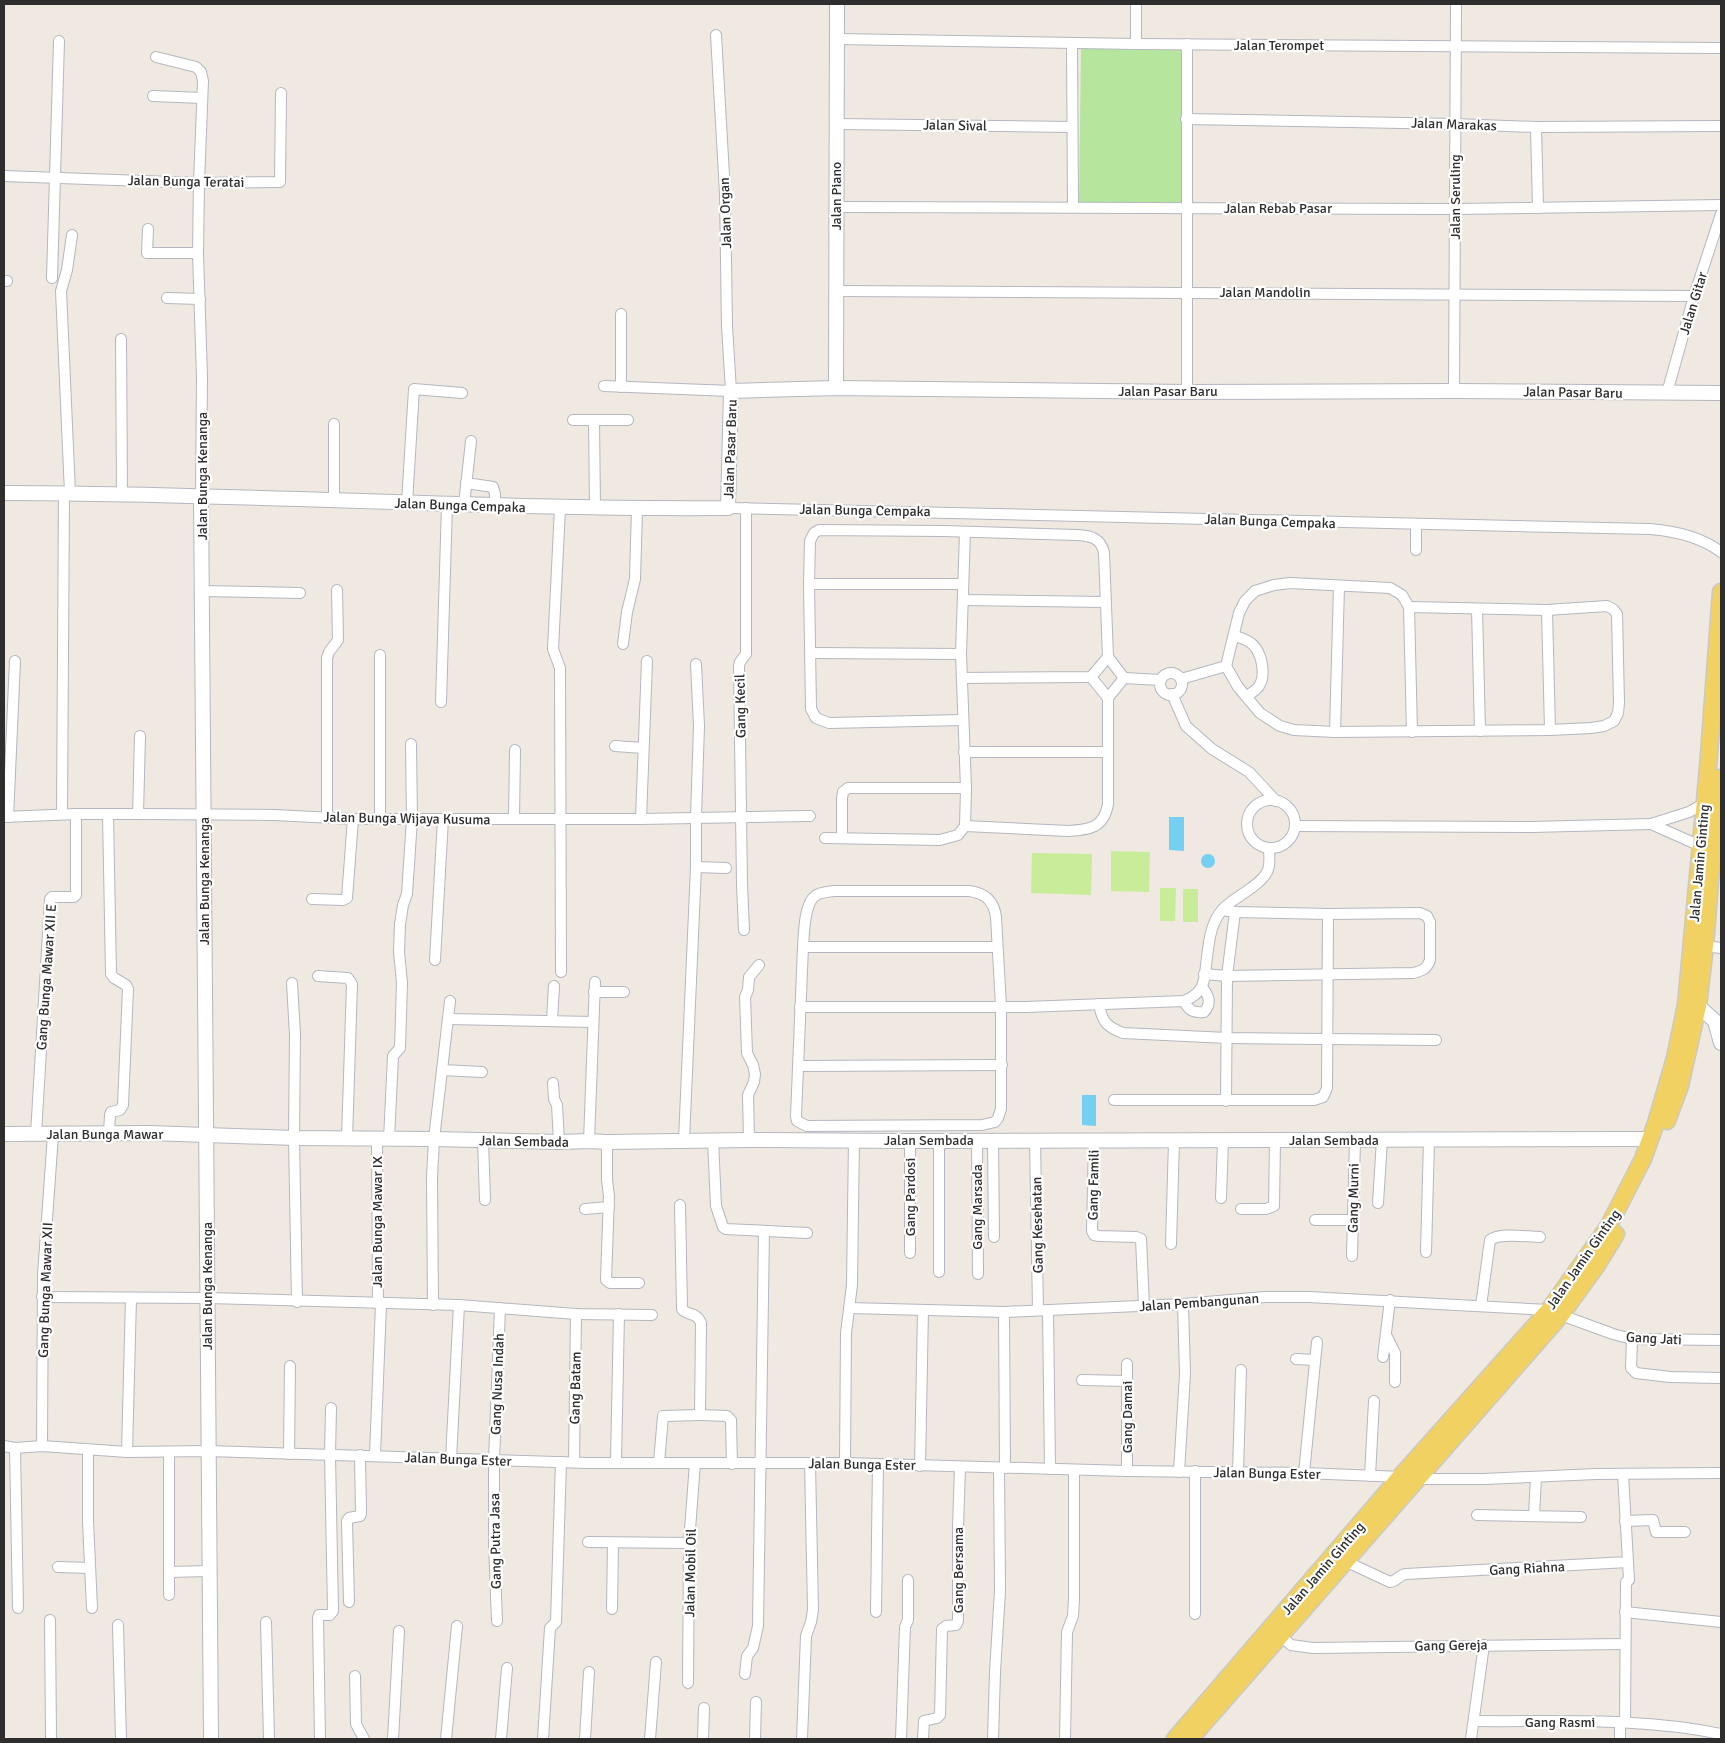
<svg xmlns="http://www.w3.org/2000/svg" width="1725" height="1743" viewBox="0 0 1725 1743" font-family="Signika,sans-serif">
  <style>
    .green { fill: #b6e59e }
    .pitch { fill: #c9ec9a }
    .water { fill: #75cff0 }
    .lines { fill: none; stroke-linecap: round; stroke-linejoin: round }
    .street-casing { stroke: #b4b7c1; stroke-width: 12 }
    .secondary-casing { stroke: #b4b7c1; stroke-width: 16 }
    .primary-casing { stroke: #c9c9c9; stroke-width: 19 }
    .street { stroke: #fff; stroke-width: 10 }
    .secondary { stroke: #fff; stroke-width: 14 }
    .primary { stroke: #f2d163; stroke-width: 16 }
    .labels { text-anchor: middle; stroke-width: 4.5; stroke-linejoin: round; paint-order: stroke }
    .street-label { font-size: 14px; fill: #2e2e2e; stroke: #fff }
  </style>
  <rect width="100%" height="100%" fill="#efe9e1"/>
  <!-- green -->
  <path class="green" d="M1081 48 1182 50 1184 204 1079 202Z"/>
  <!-- pitch -->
  <g class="pitch">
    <path d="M1111 851 1150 852 1149 892 1111 891Z"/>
    <path d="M1032 853 1092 854 1091 895 1031 893Z"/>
    <path d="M1160 888H1176L1175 921H1160Z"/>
    <rect x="1183" y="889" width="15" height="33"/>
  </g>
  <!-- water -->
  <g class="water">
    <path d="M1169 817H1184V851L1169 850Z"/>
    <circle cx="1208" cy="861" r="7"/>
    <path d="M1082 1095H1096V1126L1082 1125Z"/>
  </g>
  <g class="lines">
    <!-- street casing -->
    <g class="street-casing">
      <g id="street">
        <path d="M1136 4V44"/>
        <path d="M837 39 1136 44 1721 48"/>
        <path d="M1072 43 1073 207"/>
        <path d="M156 57 196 67 201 72 203 81 199 183 198 253 202 377 201 495"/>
        <path d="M153 96 202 98"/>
        <path d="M1186 119 1455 124 1536 127 1721 126"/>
        <path d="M837 124 1072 127"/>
        <path d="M1536 127 1538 208"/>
        <path d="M4 176 199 183 280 182 281 93"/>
        <path d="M836 207 1455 209 1721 205"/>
        <path d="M148 229 147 253H198"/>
        <path d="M52 278 59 41"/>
        <path d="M4 281H7"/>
        <path d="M836 291 1694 296"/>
        <path d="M167 298 200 299"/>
        <path d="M621 314V387"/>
        <path d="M121 339 122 495"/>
        <path d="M604 386 731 391 727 326 725 193 716 35"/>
        <path d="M1454 391 1456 4"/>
        <path d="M1187 392V44"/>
        <path d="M1667 393 1694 296 1721 214"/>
        <path d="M573 420H628"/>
        <path d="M594 420 595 508"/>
        <path d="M334 424V501"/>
        <path d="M466 483 493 487 495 494V506"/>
        <path d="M70 493 61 291 67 270 72 235"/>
        <path d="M407 503 414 389 462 393"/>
        <path d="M464 505 471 441"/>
        <path d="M560 508 553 649 560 668 561 972"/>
        <path d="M728 508 1650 529C1675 531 1701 537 1721 552"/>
        <path d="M1416 525V550"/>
        <path d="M809 584H963"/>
        <path d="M202 591 300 593"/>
        <path d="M963 600 1105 602"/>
        <path d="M1477 609 1480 731"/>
        <path d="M1547 610 1550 730"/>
        <path d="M1235 636C1242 638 1251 641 1255 647 1262 656 1266 676 1259 686 1257 690 1251 693 1247 696"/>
        <path d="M623 644 627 612 635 579 637 509"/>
        <path d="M811 653 961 654"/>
        <path d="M380 655V819"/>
        <path d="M1226 666 1238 687 1260 713 1280 726 1294 730 1335 732 1550 730 1591 728 1604 726 1614 721 1618 713 1619 703 1617 614 1613 609 1607 606 1547 610 1409 607"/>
        <circle cx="1171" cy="684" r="11"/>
        <path d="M1091 677 1108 698 1124 678"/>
        <path d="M962 678 1091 677 1108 657 1124 678"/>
        <path d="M1124 678 1161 680"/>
        <path d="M1181 679 1226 666 1239 613 1245 601 1255 591 1274 585 1290 583 1390 588 1402 595 1409 607 1412 732"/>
        <path d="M1172 694 1186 726 1212 749 1249 772 1276 801"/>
        <path d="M441 702 447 505"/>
        <path d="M963 720 829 723 816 718 811 709 809 584 810 541 814 533 819 530 944 531 1078 535C1091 536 1101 538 1104 553L1108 657"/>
        <path d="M1335 732 1339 586"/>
        <path d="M615 746 643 748"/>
        <path d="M964 752H1107"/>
        <circle cx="1271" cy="824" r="24"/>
        <path d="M62 814 64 493"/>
        <path d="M108 814 111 974 114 978 126 985 128 989 123 1105 120 1110 111 1112 110 1115 109 1133"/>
        <path d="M138 814 140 736"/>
        <path d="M4 817 76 814H138L274 815 353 819H641L810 816"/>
        <path d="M8 817 15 661"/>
        <path d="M327 818V658L329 652 338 640 337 590"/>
        <path d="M514 819 515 750"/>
        <path d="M641 819 647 661"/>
        <path d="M1651 824 1705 848"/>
        <path d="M965 826 1068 831C1089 830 1104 828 1108 804V698"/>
        <path d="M1295 826 1532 827 1651 824 1689 812 1705 803H1708"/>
        <path d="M825 838 940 840 958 835 965 826 966 788 961 654 965 532"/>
        <path d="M842 838V798L843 792 848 788H966"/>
        <path d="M696 867 726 868"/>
        <path d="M834 891H969C985 893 994 901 996 917L1001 1006V1109L998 1118 995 1122 982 1125 807 1126 797 1121 796 1116 803 947C804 934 804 904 815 896 820 892 827 892 834 891Z"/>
        <path d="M312 899 343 900 347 898 353 819"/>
        <path d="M744 930 742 884 739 666 740 662 746 654V508"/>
        <path d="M1705 946 1721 948"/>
        <path d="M803 947H996"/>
        <path d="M435 960 443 819"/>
        <path d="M1204 974 1227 976 1413 973C1422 971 1427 969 1430 960V922L1427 916 1420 913 1328 914 1235 912 1222 910"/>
        <path d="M318 976 348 978 352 984 347 1139"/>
        <path d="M292 983 295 1035 294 1138 297 1302"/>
        <path d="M594 992H624"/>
        <path d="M1184 1001C1189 1011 1194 1013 1204 1012 1212 1003 1209 996 1202 987"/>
        <path d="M1099 1004C1102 1022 1107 1027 1123 1033L1227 1038 1436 1040"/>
        <path d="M800 1007H1026L1184 1001C1207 992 1204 978 1207 957 1209 940 1211 922 1223 909 1234 897 1259 887 1267 872 1271 865 1269 856 1269 848"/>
        <path d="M449 1019 593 1022"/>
        <path d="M552 1020 554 986"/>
        <path d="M799 1066 1002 1065"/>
        <path d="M442 1070 482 1072"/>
        <path d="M553 1083 554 1099 557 1105 559 1142"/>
        <path d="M1114 1100H1314L1323 1097 1327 1088 1328 914"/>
        <path d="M1226 1101 1227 976 1235 912"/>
        <path d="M36 1134 50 899 52 897H74L76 895V814"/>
        <path d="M377 1139 378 1304"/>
        <path d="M389 1139 393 1056 400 1048 402 983 399 952 400 924 403 905 407 894 412 819 411 744"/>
        <path d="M1035 1139 1038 1310"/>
        <path d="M483 1140 485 1200"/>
        <path d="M684 1140 696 867V817L699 726 696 664"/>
        <path d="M713 1140 716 1206 723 1227 726 1229 807 1233"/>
        <path d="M749 1140 748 1095 754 1082 755 1074 753 1065 747 1053 745 997 748 990 749 977 759 965"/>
        <path d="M977 1140 978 1274"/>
        <path d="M993 1140 994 1237"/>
        <path d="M1094 1140 1092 1231 1094 1235 1099 1236 1136 1237 1141 1239 1144 1306"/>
        <path d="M589 1141 595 982"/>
        <path d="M910 1141V1253"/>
        <path d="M607 1142V1180L609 1196 606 1280 610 1283H639"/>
        <path d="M1221 1198 1223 1141"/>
        <path d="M1378 1203 1382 1140"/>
        <path d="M680 1205 682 1309C687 1316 696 1311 701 1323L700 1415 727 1416 731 1420 732 1464"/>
        <path d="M585 1209 609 1207"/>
        <path d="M1241 1209H1266L1274 1206 1275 1140"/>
        <path d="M1315 1220H1353"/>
        <path d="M1171 1244 1174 1141"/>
        <path d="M1426 1252 1429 1140"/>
        <path d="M1352 1256 1355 1140"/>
        <path d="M939 1272V1140"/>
        <path d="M42 1297 207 1298 459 1305 576 1314 652 1315"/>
        <path d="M433 1305 432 1177 434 1139 450 1001"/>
        <path d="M1481 1306 1490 1240C1500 1232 1527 1237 1540 1237"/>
        <path d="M849 1308 1004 1312 1183 1304 1265 1297H1309L1549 1310"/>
        <path d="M1048 1310 1050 1469"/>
        <path d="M1004 1312 1005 1468"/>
        <path d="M1561 1315 1613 1334 1632 1339 1721 1340"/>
        <path d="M1386 1335 1395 1353V1382"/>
        <path d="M1632 1339 1631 1368 1636 1373 1670 1377 1721 1378"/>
        <path d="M1383 1357 1390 1300"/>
        <path d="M1296 1359 1315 1360"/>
        <path d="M1127 1364V1471"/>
        <path d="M1082 1380 1127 1381"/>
        <path d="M4 1446 15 1448 42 1446 127 1452 208 1451 588 1463H845L1127 1471 1304 1473 1402 1477"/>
        <path d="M42 1446 43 1275 53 1135"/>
        <path d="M15 1448 18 1608"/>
        <path d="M88 1450V1521L92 1608"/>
        <path d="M127 1452 131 1298"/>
        <path d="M169 1452V1572L209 1571"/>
        <path d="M289 1454 290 1366"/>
        <path d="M375 1455 381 1304"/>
        <path d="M451 1459 459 1305"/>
        <path d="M574 1462 576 1314"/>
        <path d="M616 1462 619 1314"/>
        <path d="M659 1463 663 1416 700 1415"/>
        <path d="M845 1463 846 1333 852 1285 854 1139"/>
        <path d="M920 1466 923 1310"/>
        <path d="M1195 1471V1614"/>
        <path d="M1179 1472 1185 1374 1183 1304"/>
        <path d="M1238 1472 1241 1370"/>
        <path d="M1304 1473 1317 1342"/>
        <path d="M1370 1476 1374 1401"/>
        <path d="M1416 1479H1484L1596 1474 1721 1473"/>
        <path d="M1477 1515 1581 1517"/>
        <path d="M1534 1516 1536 1477"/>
        <path d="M1625 1521 1653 1520 1656 1532H1685"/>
        <path d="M588 1542 689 1543"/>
        <path d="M1345 1561 1390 1582C1397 1581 1399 1575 1406 1574L1628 1562 1623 1474"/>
        <path d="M58 1567 90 1568"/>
        <path d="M169 1572V1595"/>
        <path d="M349 1602 347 1521 349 1518 360 1516 361 1514 360 1455"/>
        <path d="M612 1609 613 1543"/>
        <path d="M876 1612 878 1464"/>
        <path d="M1625 1612 1721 1622"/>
        <path d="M50 1620 51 1739"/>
        <path d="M497 1621 494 1544V1460L500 1308"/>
        <path d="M266 1622 269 1739"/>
        <path d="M118 1625 121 1739"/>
        <path d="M1281 1636 1291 1645 1313 1648 1625 1644"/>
        <path d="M745 1674 747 1656 753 1648 758 1626 764 1231"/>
        <path d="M355 1676 356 1724 364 1739"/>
        <path d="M688 1683 689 1543 695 1463"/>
        <path d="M1474 1721C1557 1722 1640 1717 1721 1734"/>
        <path d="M1625 1722 1626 1582 1629 1580 1628 1562"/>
        <path d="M320 1739 318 1618 319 1615H330L333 1611 330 1455 331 1408"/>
        <path d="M393 1739 399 1631"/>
        <path d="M446 1739 457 1626"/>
        <path d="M501 1739 507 1668"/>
        <path d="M543 1739 550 1628 556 1622 561 1462"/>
        <path d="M585 1739 589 1672"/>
        <path d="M650 1739 656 1662"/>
        <path d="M703 1739 704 1708"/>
        <path d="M755 1739 756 1702"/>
        <path d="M802 1739 806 1636 811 1622 813 1610 810 1463"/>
        <path d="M901 1739 905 1627 908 1620V1580"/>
        <path d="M923 1739 924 1721 937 1718 940 1715 942 1629 946 1626 956 1625 958 1621V1527L960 1467"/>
        <path d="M993 1739 995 1672 1000 1591 999 1468"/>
        <path d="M1065 1739 1067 1632 1073 1616 1074 1598V1470"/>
        <path d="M1471 1739 1484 1645"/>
        <path d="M1620 1739V1722"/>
      </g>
    </g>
    <!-- secondary casing -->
    <g class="secondary-casing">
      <g id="secondary">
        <path d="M836 388 837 4"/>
        <path d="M4 493C245 493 486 510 728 508L731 391 836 388 1187 392 1454 391 1721 393"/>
        <path d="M201 495 211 1739"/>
        <path d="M1698 1006 1715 1021 1721 1043"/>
        <path d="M4 1134 150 1133 294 1138 434 1139 559 1142 589 1141 607 1142 749 1140 910 1141 1651 1139"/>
      </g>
    </g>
    <!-- primary casing -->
    <g class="primary-casing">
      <g id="primary">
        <path d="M1667 1121 1680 1086 1698 1006 1705 946 1718 778"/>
        <path d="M1175 1739 1400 1477 1549 1310 1608 1227 1643 1159 1656 1123 1675 1058 1686 1005 1708 768 1721 592"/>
        <path d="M1190 1739 1561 1315 1597 1265 1616 1234"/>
      </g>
    </g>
    <!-- street -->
    <use href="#street" class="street"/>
    <!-- secondary -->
    <use href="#secondary" class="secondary"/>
    <!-- primary -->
    <use href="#primary" class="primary"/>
  </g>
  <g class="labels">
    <!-- street labels -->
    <g class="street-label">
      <text x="1279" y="50">Jalan Terompet</text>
      <text transform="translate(1454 124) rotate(2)" y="5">Jalan Marakas</text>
      <text transform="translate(955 125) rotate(1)" y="5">Jalan Sival</text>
      <text transform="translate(186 181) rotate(1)" y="5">Jalan Bunga Teratai</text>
      <text transform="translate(836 196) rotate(-90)" y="5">Jalan Piano</text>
      <text transform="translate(1455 197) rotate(-90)" y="5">Jalan Seruling</text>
      <text x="1278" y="213">Jalan Rebab Pasar</text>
      <text transform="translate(725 213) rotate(-92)" y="5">Jalan Organ</text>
      <text x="1265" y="297">Jalan Mandolin</text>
      <text transform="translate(1693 303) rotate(-73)" y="5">Jalan Gitar</text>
      <text x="1168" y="396">Jalan Pasar Baru</text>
      <text transform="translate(1573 392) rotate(1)" y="5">Jalan Pasar Baru</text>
      <text transform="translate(730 449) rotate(-88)" y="5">Jalan Pasar Baru</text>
      <text transform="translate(202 476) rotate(-90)" y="5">Jalan Bunga Kenanga</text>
      <text transform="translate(460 505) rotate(2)" y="5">Jalan Bunga Cempaka</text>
      <text transform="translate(865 510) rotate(1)" y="5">Jalan Bunga Cempaka</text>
      <text transform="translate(1270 521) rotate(2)" y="5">Jalan Bunga Cempaka</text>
      <text transform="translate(740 706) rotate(-91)" y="5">Gang Kecil</text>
      <text transform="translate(407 818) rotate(1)" y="5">Jalan Bunga Wijaya Kusuma</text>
      <text transform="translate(1699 863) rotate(-85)" y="5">Jalan Jamin Ginting</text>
      <text transform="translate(204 881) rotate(-90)" y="5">Jalan Bunga Kenanga</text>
      <text transform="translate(46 977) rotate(-86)" y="5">Gang Bunga Mawar XII E</text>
      <text x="105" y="1139">Jalan Bunga Mawar</text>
      <text x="929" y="1145">Jalan Sembada</text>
      <text x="1334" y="1145">Jalan Sembada</text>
      <text transform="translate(524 1141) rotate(1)" y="5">Jalan Sembada</text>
      <text transform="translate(1093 1185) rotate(-89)" y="5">Gang Famili</text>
      <text transform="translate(910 1197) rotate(-90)" y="5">Gang Pardosi</text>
      <text transform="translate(1353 1198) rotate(-89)" y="5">Gang Murni</text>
      <text transform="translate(977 1207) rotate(-90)" y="5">Gang Marsada</text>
      <text transform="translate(377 1222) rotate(-90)" y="5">Jalan Bunga Mawar IX</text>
      <text transform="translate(1037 1225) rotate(-91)" y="5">Gang Kesehatan</text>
      <text transform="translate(1583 1259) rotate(-55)" y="5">Jalan Jamin Ginting</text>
      <text transform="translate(207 1286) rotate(-90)" y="5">Jalan Bunga Kenanga</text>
      <text transform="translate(45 1290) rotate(-88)" y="5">Gang Bunga Mawar XII</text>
      <text transform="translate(1199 1302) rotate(-4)" y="5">Jalan Pembangunan</text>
      <text transform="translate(1654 1338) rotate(3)" y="5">Gang Jati</text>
      <text transform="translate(497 1384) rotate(-88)" y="5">Gang Nusa Indah</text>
      <text transform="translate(575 1388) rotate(-89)" y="5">Gang Batam</text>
      <text transform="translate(1127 1417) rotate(-90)" y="5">Gang Damai</text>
      <text transform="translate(458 1459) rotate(2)" y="5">Jalan Bunga Ester</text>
      <text transform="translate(862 1464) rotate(1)" y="5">Jalan Bunga Ester</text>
      <text transform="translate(1267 1473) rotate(1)" y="5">Jalan Bunga Ester</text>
      <text transform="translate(495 1541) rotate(-91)" y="5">Gang Putra Jasa</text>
      <text transform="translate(1323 1568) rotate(-49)" y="5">Jalan Jamin Ginting</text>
      <text transform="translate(1527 1568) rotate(-3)" y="5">Gang Riahna</text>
      <text transform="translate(958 1570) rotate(-90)" y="5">Gang Bersama</text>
      <text transform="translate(690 1573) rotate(-89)" y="5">Jalan Mobil Oil</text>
      <text transform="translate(1451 1645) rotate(-1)" y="5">Gang Gereja</text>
      <text x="1560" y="1727">Gang Rasmi</text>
    </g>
  </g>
  <!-- border -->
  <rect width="1725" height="1743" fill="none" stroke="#2e2e2e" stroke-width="10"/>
</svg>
